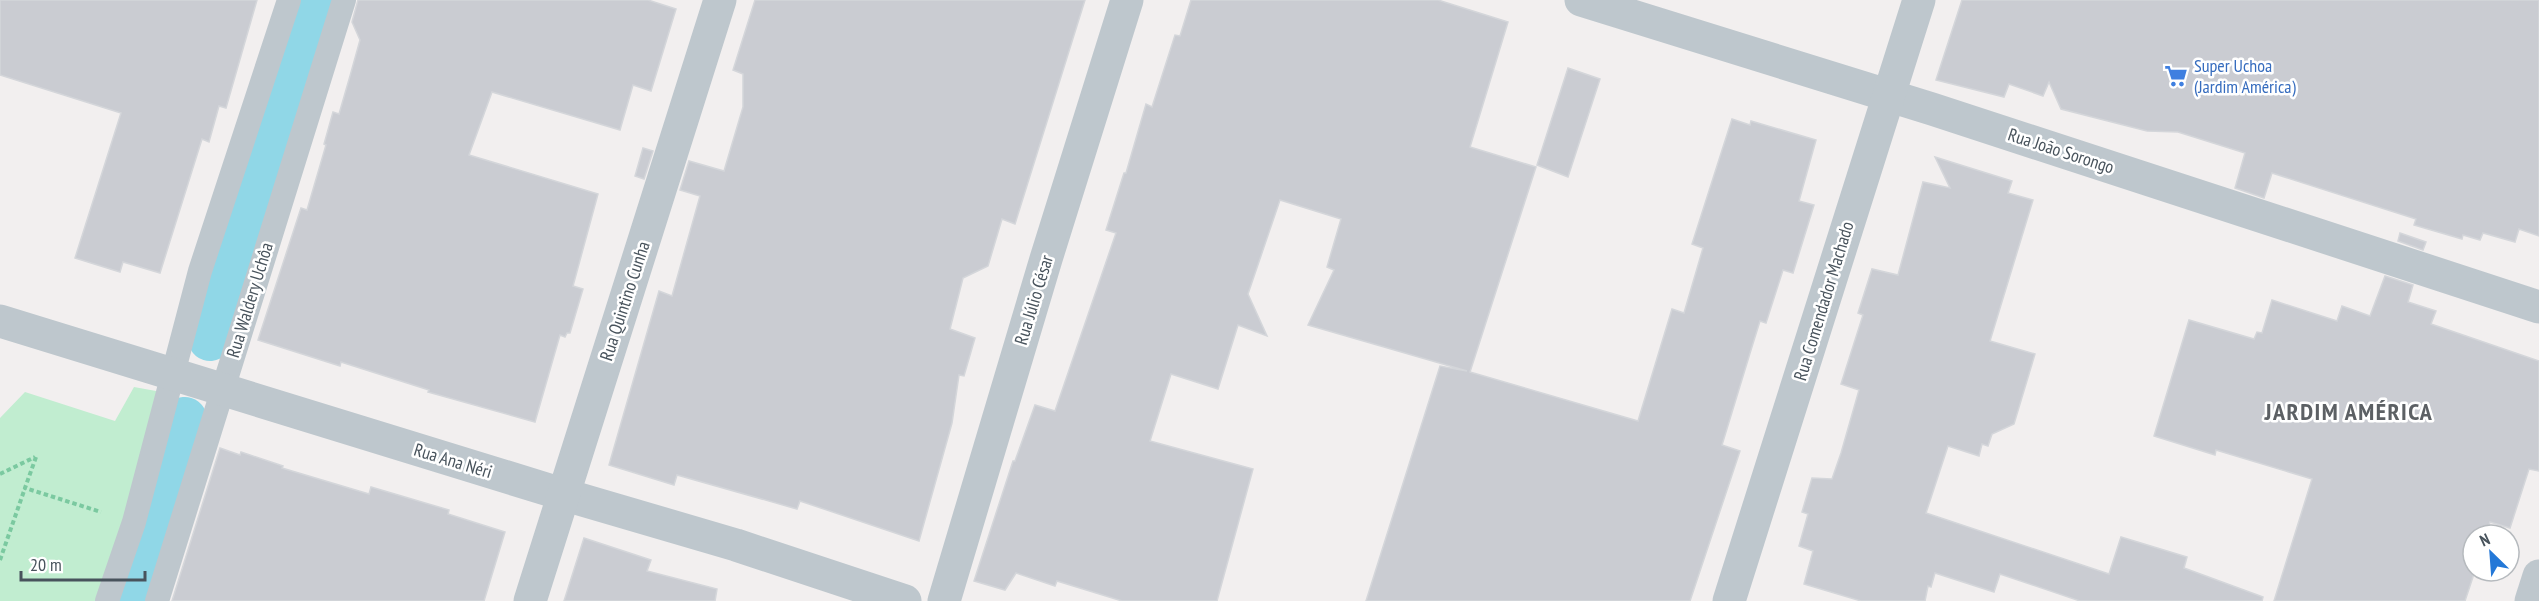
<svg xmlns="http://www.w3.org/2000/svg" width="2539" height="601" viewBox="0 0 2539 601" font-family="'PT Sans Narrow',sans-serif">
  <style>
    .green { fill: #c1edd0 }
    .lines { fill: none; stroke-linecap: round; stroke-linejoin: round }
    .canal { stroke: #90d7e7; stroke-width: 44 }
    .building { fill: #caccd2; stroke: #d4d6da; stroke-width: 1.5 }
    .path { stroke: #7bc9a0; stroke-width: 4; stroke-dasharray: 4.5 3; stroke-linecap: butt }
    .lane { stroke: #bec7cd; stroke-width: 24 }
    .street { stroke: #bec7cd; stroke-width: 33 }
    .labels { text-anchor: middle; stroke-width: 5; stroke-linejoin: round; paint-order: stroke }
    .shop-label { font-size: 18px; fill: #366cbe; stroke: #fff; text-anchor: start }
    .street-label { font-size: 18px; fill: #48535c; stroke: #fff }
    .district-label { font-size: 24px; font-weight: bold; letter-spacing: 1.5px; fill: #5c6064; stroke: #fff }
  </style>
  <rect width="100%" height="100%" fill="#f2efef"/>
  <!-- green -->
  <path class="green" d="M134 387 167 393 99 601H0V418L25 392 115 421Z"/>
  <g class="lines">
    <!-- canal -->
    <g class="canal">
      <path d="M210 339 316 0"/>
      <path d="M131 601 185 419"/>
    </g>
  </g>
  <!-- building -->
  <g class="building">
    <path d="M0 0H257L226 108 219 106 209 142 202 139 160 273 123 262 120 272 75 258 121 113 0 75Z"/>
    <path d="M358 0H648L676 9 651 91 633 85 620 130 492 92 469 155 598 194 573 286 583 289 570 333H567L565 337 560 335 535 422 428 392 429 390 341 362 340 366 258 340 301 208 307 210 326 145 324 144 333 112 339 114 350 76 360 40 352 22Z"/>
    <path d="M755 0H1085L1015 224 1002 219 988 266 963 278 950 329 975 338 964 376 959 375 952 423 919 541 800 501 797 509 677 475 674 485 609 465 659 291 672 296 700 196 680 190 689 161 724 171 743 107V74L733 70Z"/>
    <path d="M1191 0H1438L1508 22 1470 147 1536 167 1470 372 1638 421 1672 309 1684 313 1703 248 1692 244 1732 119 1750 125 1751 121 1816 140 1799 201 1814 205 1793 273 1783 270 1766 323 1760 321 1751 350 1722 445 1740 451 1690 601H1366L1440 366 1467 371 1308 325 1334 270 1327 267 1341 219 1280 200 1248 294 1267 336 1238 325 1218 389 1171 374 1150 441 1253 469 1217 601H1122L1057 581 1055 586 1016 573 1005 590 974 581 1013 461H1015L1035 405 1055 411 1116 233 1106 230 1124 173H1126L1146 104 1152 107 1175 35 1180 36Z"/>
    <path d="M1962 0H2539V236L2519 229 2515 242 2483 233 2480 240 2463 235 2462 239 2414 225 2416 219 2272 173 2264 198 2235 188 2245 153 2178 132 2147 131 2061 109 2049 82 2043 96 2009 84 2004 97 1936 80Z"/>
    <path d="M1568 68 1600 79 1568 177 1537 165Z"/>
    <path d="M643 148 653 151 644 179 635 176Z"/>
    <path d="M1935 157 2012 181 2008 193 2033 200 1990 341 2035 354 2014 424 1992 434 1988 446 1982 444 1979 456 1948 446 1926 513 2109 574 2121 537 2187 557 2184 568 2263 597 2262 601H2080L2000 574 1994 592 1935 573 1931 587 1928 586 1925 601H1861L1804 584 1813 551 1799 546 1808 514 1802 512 1812 478 1832 479 1841 453 1859 390 1841 384 1863 315 1858 313 1872 269 1898 275 1923 182 1950 188Z"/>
    <path d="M2400 233 2426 242 2423 250 2398 241Z"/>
    <path d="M2385 276 2413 285 2408 302 2436 311 2431 324 2539 361V471L2529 469 2510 528 2490 522 2486 535H2473L2475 571 2465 601H2274L2312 479 2216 450 2215 455 2154 436 2189 320 2254 339 2257 332 2262 333 2272 300 2337 321 2342 306 2370 316Z"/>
    <path d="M220 448 240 455 241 452 283 466 282 468 369 494 371 487 449 510 448 514 505 532 484 601H172Z"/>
    <path d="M584 538 651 560 647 571 717 589 715 601H564Z"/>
  </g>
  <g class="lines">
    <!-- path -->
    <g class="path">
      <path d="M36 457 25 488 101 512"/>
      <path d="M0 474 35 457"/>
      <path d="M0 560 25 488"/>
    </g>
    <!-- lane -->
    <g class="lane">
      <path d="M107 601 134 522 200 271 289 0"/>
      <path d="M157 601 344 0"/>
    </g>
    <!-- street -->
    <g class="street">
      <path d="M1581 0 1932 109 2539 307"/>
      <path d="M0 321 562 494 736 545 905 601"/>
      <path d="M530 601 720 0"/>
      <path d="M944 601 1046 259 1127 0"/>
      <path d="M1729 601 1919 0"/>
      <path d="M2531 601 2539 576"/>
    </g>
  </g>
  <!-- icons -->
  <defs>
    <g id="supermarket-bare" transform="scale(1.8)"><path d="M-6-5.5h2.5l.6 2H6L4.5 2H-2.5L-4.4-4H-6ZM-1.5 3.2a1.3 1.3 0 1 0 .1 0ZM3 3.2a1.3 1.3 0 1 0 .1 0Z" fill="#3f7fe0" stroke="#fff" stroke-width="2.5" paint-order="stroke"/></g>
  </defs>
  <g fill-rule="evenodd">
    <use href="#supermarket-bare" x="2176" y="76"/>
  </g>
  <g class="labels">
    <!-- shop labels -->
    <g class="shop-label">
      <text x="2194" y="72">Super Uchoa<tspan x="2194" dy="21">(Jardim América)</tspan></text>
    </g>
    <!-- street labels -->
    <g class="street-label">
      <text transform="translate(2061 151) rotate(18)" y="6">Rua João Sorongo</text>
      <text transform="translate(250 300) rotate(-73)" y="6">Rua Waldery Uchôa</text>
      <text transform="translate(1034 300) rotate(-73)" y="6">Rua Júlio César</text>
      <text transform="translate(625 301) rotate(-72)" y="6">Rua Quintino Cunha</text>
      <text transform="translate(1824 301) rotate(-73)" y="6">Rua Comendador Machado</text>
      <text transform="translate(453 461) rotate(17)" y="6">Rua Ana Néri</text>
    </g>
    <!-- district labels -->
    <g class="district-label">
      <text x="2349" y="420">JARDIM AMÉRICA</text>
    </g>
  </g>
  <!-- north arrow -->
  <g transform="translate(2491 553) rotate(335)"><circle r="28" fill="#ffffff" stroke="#b6babe" stroke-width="1.5"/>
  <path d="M0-4.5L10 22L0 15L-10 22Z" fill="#2478d7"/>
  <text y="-9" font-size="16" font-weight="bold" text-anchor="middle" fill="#48535c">N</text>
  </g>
  <!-- scale -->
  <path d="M21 571v9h124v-9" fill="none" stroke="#48535c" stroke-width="3"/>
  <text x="30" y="571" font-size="18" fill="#48535c" stroke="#ffffff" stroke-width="4.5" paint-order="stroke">20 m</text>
</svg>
